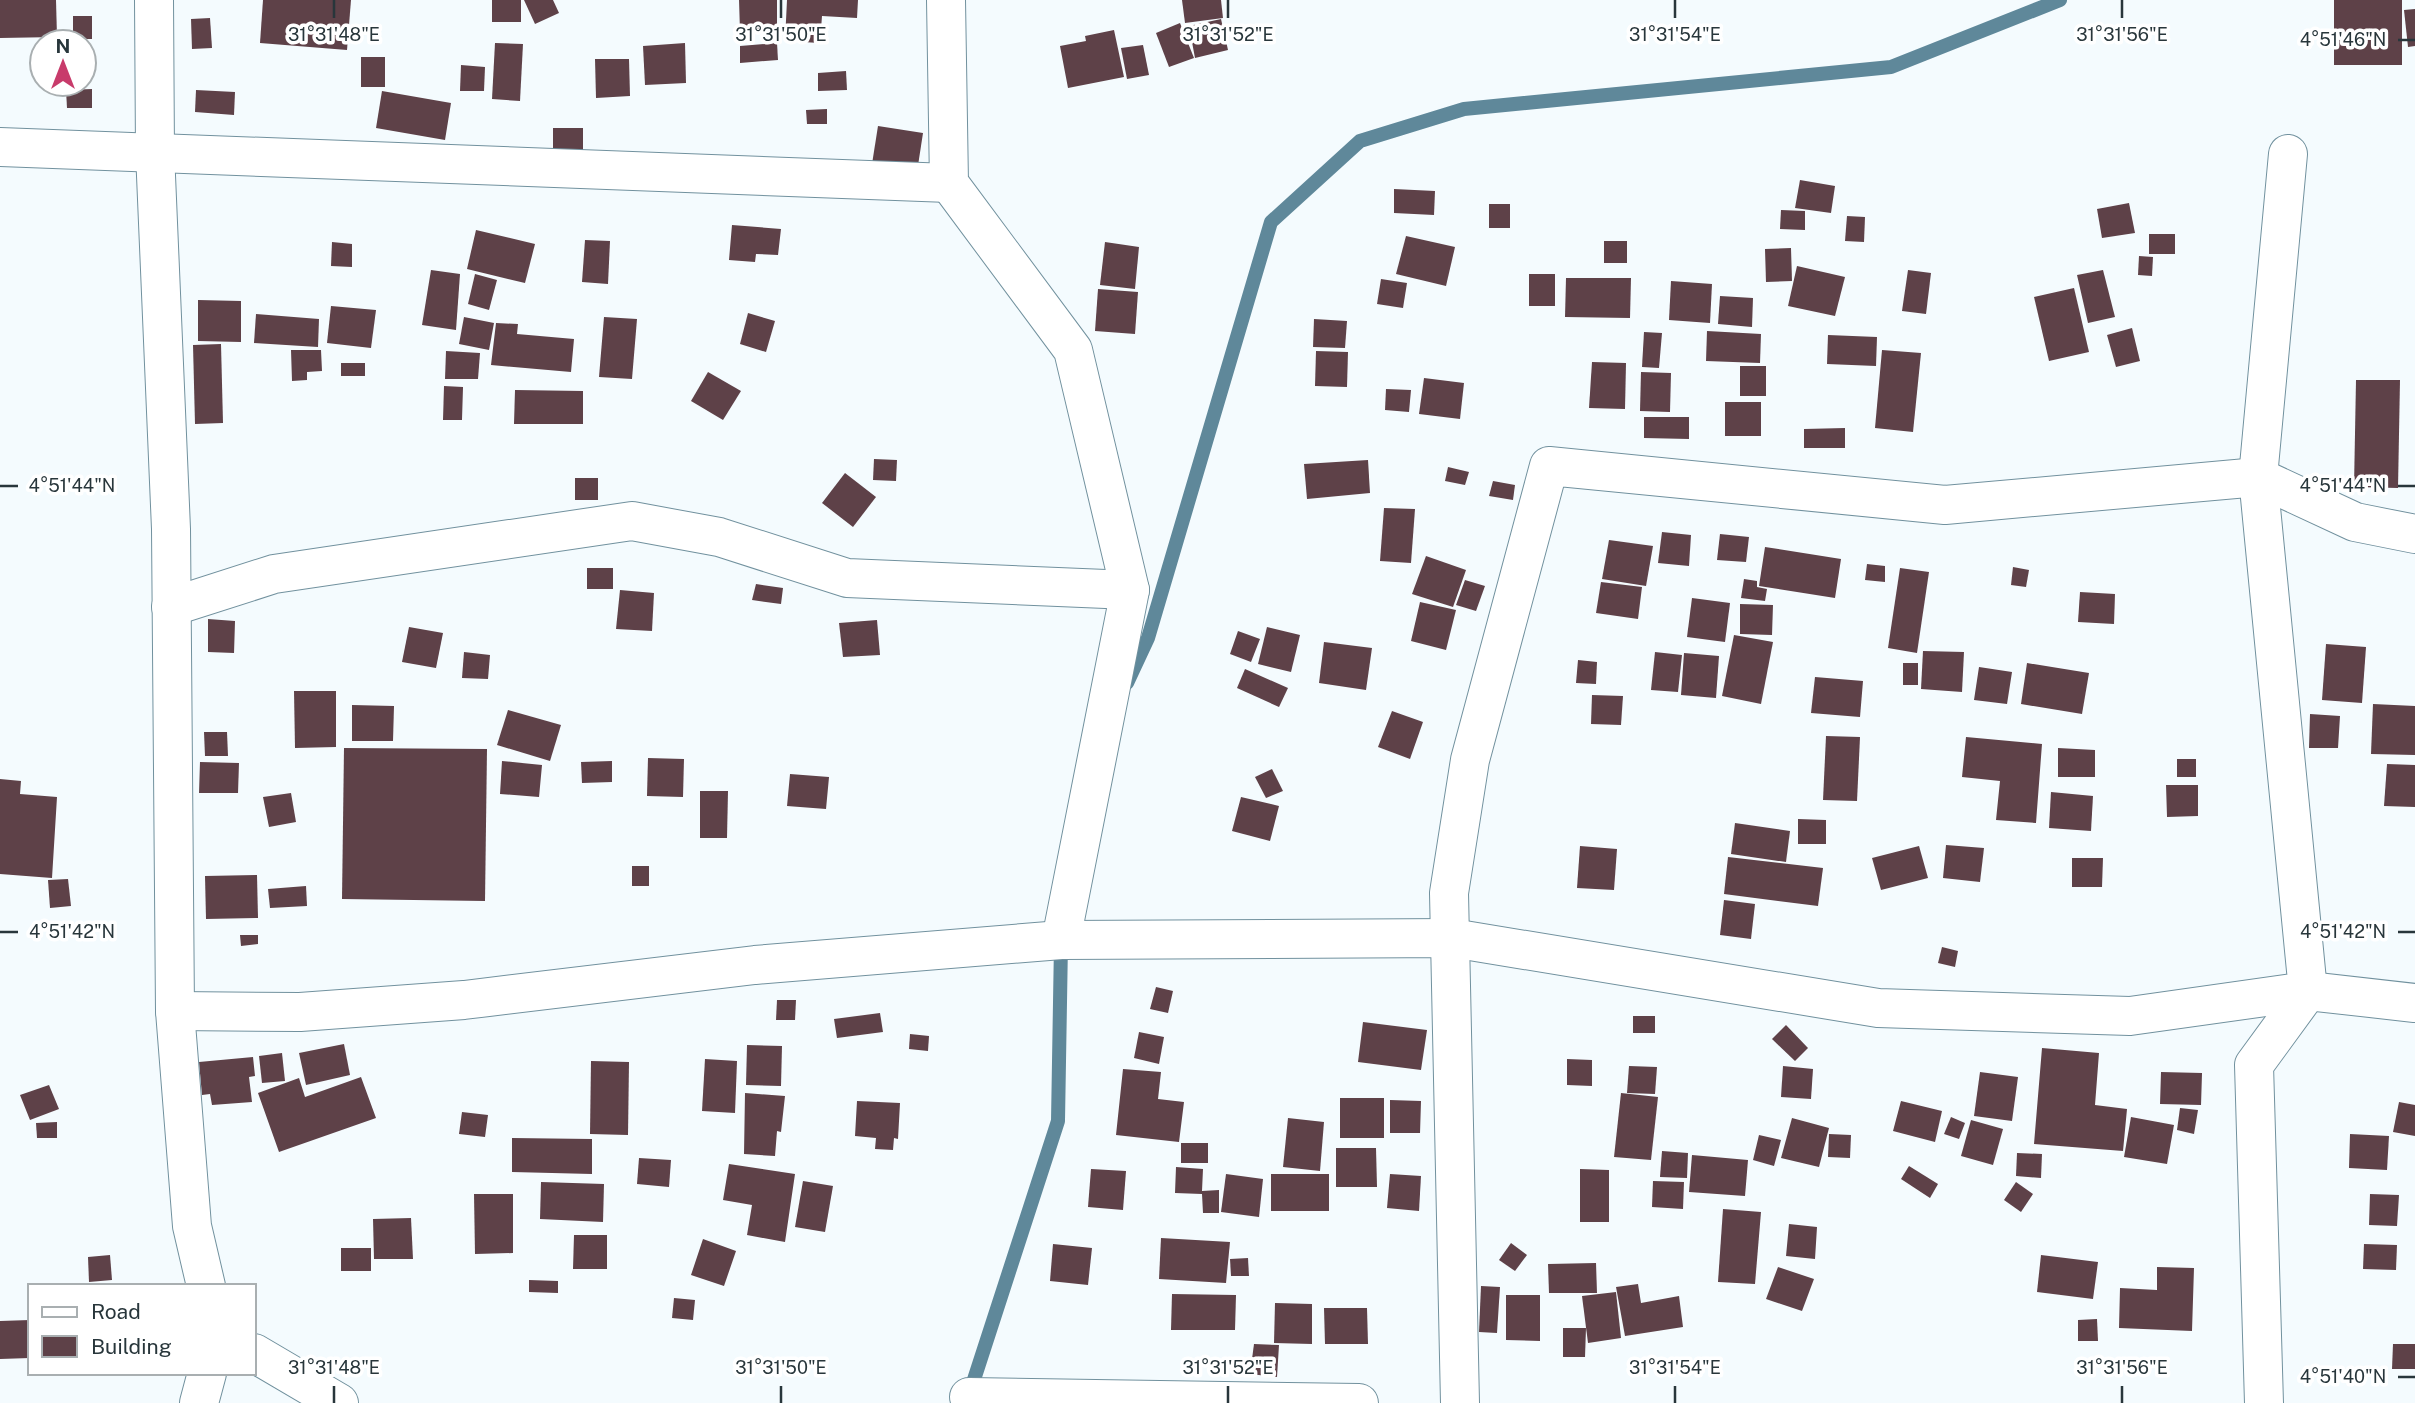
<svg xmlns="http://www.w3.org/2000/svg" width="2415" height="1403" viewBox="0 0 2415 1403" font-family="'Public Sans',sans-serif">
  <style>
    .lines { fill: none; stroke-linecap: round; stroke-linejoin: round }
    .stream { stroke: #5f889a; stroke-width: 14 }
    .building { fill: #5e4148 }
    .minor-casing { stroke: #71919e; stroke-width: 40 }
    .minor { stroke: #fff; stroke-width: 38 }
    .ticks { fill: none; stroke: #28363b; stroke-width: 2.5 }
    .ticks-label { font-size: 18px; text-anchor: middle; fill: #28363b; stroke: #fff; stroke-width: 7; stroke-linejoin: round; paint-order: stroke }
  </style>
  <rect width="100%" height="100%" fill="#f4fbfe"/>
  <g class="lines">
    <!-- stream -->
    <g class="stream">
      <path d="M1127 683 1148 638 1271 222 1360 141 1464 109 1891 67 2060 0"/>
      <path d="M969 1395 1058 1121 1061 943"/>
    </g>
  </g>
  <!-- building -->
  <g class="building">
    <path d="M0 0H56L57 37 0 38Z"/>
    <path d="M263 0H351L347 50 260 43Z"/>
    <rect x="492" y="0" width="29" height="22"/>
    <path d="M524 0H553L559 13 535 24Z"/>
    <path d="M739 0H777V30L740 31Z"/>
    <path d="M787 0H858L857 18 822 16 820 43 785 41Z"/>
    <path d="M1182 0H1221L1223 18 1185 23Z"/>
    <rect x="2334" y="0" width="68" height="65"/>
    <path d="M2415 9V46L2408 47 2404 10Z"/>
    <rect x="73" y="16" width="19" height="23"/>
    <path d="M210 18 212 48 192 49 191 19Z"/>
    <path d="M1221 19 1228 50 1195 58 1189 26Z"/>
    <path d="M1180 23 1194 58 1169 67 1156 33Z"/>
    <path d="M1114 30 1124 77 1068 88 1060 46 1086 41 1085 36Z"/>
    <path d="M495 43 523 44 520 101 492 99Z"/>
    <path d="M685 43 686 83 645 85 643 46Z"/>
    <path d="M777 43 778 60 740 63V46Z"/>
    <path d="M1143 45 1149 75 1127 79 1121 48Z"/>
    <rect x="361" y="57" width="24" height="30"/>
    <path d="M595 59H629L630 96 596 98Z"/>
    <path d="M461 65 485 67 484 91H460Z"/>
    <path d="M846 71 847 90 818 91V73Z"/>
    <path d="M92 89V108H67L66 90Z"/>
    <path d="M196 90 235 92 234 115 195 112Z"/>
    <path d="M382 91 451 103 445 140 376 128Z"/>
    <path d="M827 109V124H807L806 110Z"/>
    <path d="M878 126 923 133 917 172 872 164Z"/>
    <path d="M553 128H583V152L553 153Z"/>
    <path d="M1800 180 1835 186 1831 213 1795 208Z"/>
    <path d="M1394 189 1435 191 1434 215 1394 213Z"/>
    <path d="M2129 203 2135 233 2102 238 2097 209Z"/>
    <rect x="1489" y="204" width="21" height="24"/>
    <path d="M1781 210 1805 211V230L1780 229Z"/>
    <path d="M1847 216 1865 217 1864 242 1845 241Z"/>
    <path d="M732 225 781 229 778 255 756 254 755 262 729 260Z"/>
    <path d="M476 230 535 244 525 283 467 269Z"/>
    <rect x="2149" y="234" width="26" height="20"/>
    <path d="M1406 236 1455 247 1446 286 1396 274Z"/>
    <path d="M585 240 610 241 608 284 582 282Z"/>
    <rect x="1604" y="241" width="23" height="22"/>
    <path d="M332 242 352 244V267L331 266Z"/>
    <path d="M1105 242 1139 247 1135 289 1100 285Z"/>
    <path d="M1791 248 1792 281 1766 282 1765 249Z"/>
    <path d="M2139 256 2153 257 2152 276 2138 275Z"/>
    <path d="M1797 266 1845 277 1835 316 1788 306Z"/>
    <path d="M431 270 460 274 456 330 422 325Z"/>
    <path d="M1908 270 1931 273 1926 314 1902 311Z"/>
    <path d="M2103 270 2115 317 2088 323 2077 275Z"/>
    <path d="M475 274 497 280 489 310 468 304Z"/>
    <rect x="1529" y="274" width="26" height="32"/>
    <path d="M1566 278H1631L1630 318 1565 317Z"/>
    <path d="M1381 279 1407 283 1403 308 1377 304Z"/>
    <path d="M1671 281 1712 284 1710 323 1669 320Z"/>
    <path d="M2074 288 2089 352 2049 361 2034 297Z"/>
    <path d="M1098 289 1138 292 1135 334 1095 331Z"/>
    <path d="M1720 296 1753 298 1752 327 1718 324Z"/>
    <path d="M198 300 241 301V342L198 341Z"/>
    <path d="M331 306 376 310 371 348 327 343Z"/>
    <path d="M748 313 775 321 766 352 740 344Z"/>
    <path d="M256 314 319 319 318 347 254 343Z"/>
    <path d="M464 317 494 323 489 350 459 344Z"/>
    <path d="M604 317 637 319 632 379 599 377Z"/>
    <path d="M1314 319 1347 321 1345 348 1313 347Z"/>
    <path d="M496 323 518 324 517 334 574 339 571 372 491 365Z"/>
    <path d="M2132 328 2140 361 2116 367 2107 335Z"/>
    <path d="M1707 331 1761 334 1760 363 1706 361Z"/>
    <path d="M1644 332 1662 333 1659 368 1642 367Z"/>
    <path d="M1828 335 1877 337 1876 366 1827 364Z"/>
    <path d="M221 344 223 423 195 424 193 345Z"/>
    <path d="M291 350H321L322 371 307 372V380L292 381Z"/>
    <path d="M1882 350 1921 353 1913 432 1875 428Z"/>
    <path d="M446 351 480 353 478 379H445Z"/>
    <path d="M1316 351 1348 352 1347 387 1315 386Z"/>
    <path d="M1592 362 1626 363 1625 409 1589 408Z"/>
    <rect x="341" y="363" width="24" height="13"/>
    <rect x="1740" y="366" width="26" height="30"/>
    <path d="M708 372 741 391 723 420 691 401Z"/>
    <path d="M1641 372 1671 373 1670 412 1640 411Z"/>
    <path d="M1424 378 1464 383 1460 419 1419 414Z"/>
    <path d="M2356 380H2400L2398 488 2354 487Z"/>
    <path d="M444 386 463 387 462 420H443Z"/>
    <path d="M1386 389 1411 390 1409 412 1385 410Z"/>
    <path d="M515 390 583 391V424H514Z"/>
    <rect x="1725" y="402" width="36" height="34"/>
    <path d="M1644 417H1689V439L1644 438Z"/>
    <path d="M1845 428V448H1804V429Z"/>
    <path d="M874 459 897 460 896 481 873 480Z"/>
    <path d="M1368 460 1370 493 1307 499 1304 464Z"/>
    <path d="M1448 467 1469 472 1465 485 1445 481Z"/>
    <path d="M845 473 876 497 853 527 822 503Z"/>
    <rect x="575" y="478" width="23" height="22"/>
    <path d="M1493 481 1515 485 1513 500 1489 496Z"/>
    <path d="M1384 508 1415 509 1411 563 1380 561Z"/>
    <path d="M1662 532 1691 535 1689 566 1658 563Z"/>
    <path d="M1720 534 1749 537 1746 562 1717 560Z"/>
    <path d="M1609 540 1653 546 1646 586 1602 579Z"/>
    <path d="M1765 547 1841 559 1835 598 1759 586Z"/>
    <path d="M1426 556 1466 570 1453 607 1412 594Z"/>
    <path d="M1867 564 1885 566V582L1865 580Z"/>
    <path d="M2013 567 2029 570 2026 587 2011 585Z"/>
    <rect x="587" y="568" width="26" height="21"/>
    <path d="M1900 568 1929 572 1917 653 1888 648Z"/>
    <path d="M1744 579 1757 581V587L1767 589 1765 601 1741 598Z"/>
    <path d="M1465 580 1485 586 1476 611 1456 605Z"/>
    <path d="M1601 582 1642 587 1638 619 1596 613Z"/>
    <path d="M756 584 783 588 781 604 752 600Z"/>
    <path d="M620 590 654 593 652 631 616 629Z"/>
    <path d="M2080 592 2115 594 2114 624 2078 622Z"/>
    <path d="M1692 598 1730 603 1725 642 1687 637Z"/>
    <path d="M1420 602 1456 610 1446 650 1411 641Z"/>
    <path d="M1740 604 1773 605 1772 635 1740 634Z"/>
    <path d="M208 619 235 621 234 653 208 652Z"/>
    <path d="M877 620 880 655 843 657 839 623Z"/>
    <path d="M409 627 443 633 436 668 402 662Z"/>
    <path d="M1267 627 1300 635 1291 672 1258 664Z"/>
    <path d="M1238 631 1260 639 1251 662 1230 654Z"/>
    <path d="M1734 635 1773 642 1761 704 1722 696Z"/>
    <path d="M1324 642 1372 648 1366 690 1319 683Z"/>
    <path d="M2326 644 2366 647 2362 703 2322 700Z"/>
    <path d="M1923 651 1964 652 1962 692 1921 689Z"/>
    <path d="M464 652 490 655 488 679 462 678Z"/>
    <path d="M1655 652 1682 655 1678 692 1651 690Z"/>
    <path d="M1684 653 1719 656 1716 698 1681 695Z"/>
    <path d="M1578 660 1597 662 1596 684 1576 683Z"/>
    <rect x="1903" y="663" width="15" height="22"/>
    <path d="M2027 663 2089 673 2082 714 2021 704Z"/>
    <path d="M1979 667 2012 672 2007 704 1974 700Z"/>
    <path d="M1245 669 1288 688 1279 707 1237 688Z"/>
    <path d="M1815 677 1863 681 1860 717 1811 713Z"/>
    <path d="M294 691H336V747L295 748Z"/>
    <path d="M1592 695 1623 696 1621 725 1591 724Z"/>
    <path d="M2373 704 2415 706V755L2371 754Z"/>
    <path d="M352 705 394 706 393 741H352Z"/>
    <path d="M508 710 561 725 550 761 497 745Z"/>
    <path d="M1392 711 1423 722 1410 759 1378 747Z"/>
    <path d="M2310 714 2340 716 2338 748H2309Z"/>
    <path d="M204 732H227L228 756H205Z"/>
    <path d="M1826 736 1860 737 1857 801 1823 800Z"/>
    <path d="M1966 737 2042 744 2036 823 1996 820 2000 781 1962 777Z"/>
    <path d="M344 748 487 749 485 901 342 899Z"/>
    <path d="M2058 748 2095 750V777H2058Z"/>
    <path d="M648 758 684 759 683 797 647 796Z"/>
    <rect x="2177" y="759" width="19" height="18"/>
    <path d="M502 761 542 765 539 797 500 794Z"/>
    <path d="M612 761V782L582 783 581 762Z"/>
    <path d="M200 762 239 763 238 793H199Z"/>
    <path d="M2387 764 2415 765V807L2384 806Z"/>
    <path d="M1272 769 1283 791 1266 798 1255 777Z"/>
    <path d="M790 774 829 777 826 809 787 806Z"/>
    <path d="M0 779 21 781 20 794 57 797 52 878 0 874Z"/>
    <path d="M2166 785H2198V816L2167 817Z"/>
    <path d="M700 791H728L727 838H700Z"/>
    <path d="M2051 792 2093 796 2091 831 2049 828Z"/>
    <path d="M291 793 296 822 269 827 263 797Z"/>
    <path d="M1241 797 1279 806 1270 841 1232 831Z"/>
    <path d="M1798 819 1826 820V844H1798Z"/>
    <path d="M1735 823 1790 831 1786 862 1731 854Z"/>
    <path d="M1946 845 1984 848 1980 882 1943 878Z"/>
    <path d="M1580 846 1617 849 1614 890 1577 888Z"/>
    <path d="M1919 846 1928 878 1881 890 1872 858Z"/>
    <path d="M1728 857 1823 868 1818 906 1724 894Z"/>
    <path d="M2072 858H2103L2102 887H2072Z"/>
    <rect x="632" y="866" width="17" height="20"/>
    <path d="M257 875 258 918 206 919 205 876Z"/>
    <path d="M68 879 71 906 50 908 48 880Z"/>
    <path d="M306 886 307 906 270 908 268 889Z"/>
    <path d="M1724 900 1755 904 1751 939 1720 935Z"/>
    <path d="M240 935H258V944L241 946Z"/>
    <path d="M1942 947 1958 951 1955 967 1938 963Z"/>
    <path d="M1156 987 1173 991 1168 1013 1150 1009Z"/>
    <path d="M777 1000H796L795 1020H776Z"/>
    <path d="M880 1013 883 1032 837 1038 834 1019Z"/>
    <rect x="1633" y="1016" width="22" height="17"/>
    <path d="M1363 1022 1427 1030 1421 1070 1358 1062Z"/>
    <path d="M1786 1025 1808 1048 1795 1061 1772 1039Z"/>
    <path d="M1139 1032 1164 1037 1159 1064 1134 1058Z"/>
    <path d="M910 1034 929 1036 928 1051 909 1049Z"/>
    <path d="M344 1044 350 1075 306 1085 299 1053Z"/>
    <path d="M747 1045 782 1046 781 1086 746 1085Z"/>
    <path d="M2042 1048 2099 1053 2095 1105 2127 1109 2123 1151 2034 1144Z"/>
    <path d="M282 1053 285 1081 262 1083 259 1056Z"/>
    <path d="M253 1057 255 1076 249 1077 252 1102 212 1105 210 1094 202 1095 199 1062Z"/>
    <path d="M705 1059 737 1061 735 1113 702 1111Z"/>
    <path d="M1567 1059 1592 1060V1086L1567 1085Z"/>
    <path d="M591 1061 629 1062 628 1135 590 1134Z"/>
    <path d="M1629 1066 1657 1067 1655 1094 1627 1093Z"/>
    <path d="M1783 1066 1813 1069 1811 1099 1781 1097Z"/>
    <path d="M1123 1069 1161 1072 1158 1099 1184 1102 1179 1142 1116 1135Z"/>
    <path d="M1980 1072 2018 1077 2012 1121 1974 1116Z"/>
    <path d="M2161 1072 2202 1073 2201 1105 2160 1104Z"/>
    <path d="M361 1077 376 1118 279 1152 258 1093 299 1078 305 1097Z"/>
    <path d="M49 1085 59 1109 30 1120 20 1095Z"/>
    <path d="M745 1093 785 1096 781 1132 777 1131 775 1156 744 1154Z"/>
    <path d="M1621 1093 1658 1097 1651 1160 1614 1157Z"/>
    <rect x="1340" y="1098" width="44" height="40"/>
    <path d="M1390 1100 1421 1101 1420 1133H1390Z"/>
    <path d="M857 1101 900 1103 898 1139 894 1138 893 1150 875 1149 876 1138 855 1136Z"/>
    <path d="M1901 1101 1942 1111 1935 1142 1893 1131Z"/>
    <path d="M2399 1102 2415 1105V1136L2393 1132Z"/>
    <path d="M2180 1108 2198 1110 2194 1134 2177 1130Z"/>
    <path d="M462 1112 488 1115 485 1137 459 1134Z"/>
    <path d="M1951 1117 1965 1123 1959 1139 1944 1134Z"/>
    <path d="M2131 1117 2174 1125 2167 1164 2124 1157Z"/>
    <path d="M1288 1118 1324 1122 1320 1171 1283 1167Z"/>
    <path d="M1792 1118 1829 1128 1819 1167 1781 1158Z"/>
    <path d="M1971 1120 2003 1129 1993 1165 1961 1156Z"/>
    <path d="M57 1122V1138H37L36 1123Z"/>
    <path d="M1829 1134 1851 1135 1850 1158 1828 1157Z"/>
    <path d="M2350 1134 2389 1136 2387 1170 2349 1168Z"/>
    <path d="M1759 1135 1781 1140 1774 1166 1753 1160Z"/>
    <path d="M512 1138 592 1139V1174L512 1172Z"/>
    <rect x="1181" y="1143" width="27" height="20"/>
    <path d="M1336 1148H1376L1377 1187H1336Z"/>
    <path d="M1662 1151 1688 1153 1687 1178 1660 1177Z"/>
    <path d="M2017 1153 2042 1154 2041 1178 2016 1176Z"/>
    <path d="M1692 1155 1748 1160 1745 1196 1689 1192Z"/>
    <path d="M639 1158 671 1160 669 1187 637 1184Z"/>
    <path d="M729 1164 795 1174 785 1242 747 1235 752 1205 723 1200Z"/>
    <path d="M1909 1166 1938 1184 1930 1198 1901 1179Z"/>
    <path d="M1176 1167 1203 1169 1202 1191 1219 1190V1213H1203L1202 1194 1175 1193Z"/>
    <path d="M1091 1169 1126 1171 1123 1210 1088 1207Z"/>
    <path d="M1580 1169 1609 1170V1222H1580Z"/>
    <path d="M1226 1174 1263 1179 1259 1217 1221 1212Z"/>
    <rect x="1271" y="1174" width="58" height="37"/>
    <path d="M1390 1174 1421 1176 1419 1211 1387 1208Z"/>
    <path d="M803 1181 833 1186 825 1232 795 1227Z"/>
    <path d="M1653 1181 1684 1182 1683 1209 1652 1207Z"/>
    <path d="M541 1182 604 1184 603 1222 540 1219Z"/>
    <path d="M2016 1182 2033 1194 2021 1212 2004 1200Z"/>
    <path d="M474 1194H513V1253L475 1254Z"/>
    <path d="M2370 1194 2399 1195 2397 1226 2369 1225Z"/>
    <path d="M1723 1209 1761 1212 1755 1284 1718 1282Z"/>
    <path d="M411 1218 413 1259H374L373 1219Z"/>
    <path d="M1789 1224 1817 1227 1815 1259 1786 1256Z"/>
    <path d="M574 1235H607V1269H573Z"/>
    <path d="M1161 1238 1230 1242 1226 1283 1159 1279Z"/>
    <path d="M703 1239 736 1251 724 1286 691 1275Z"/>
    <path d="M1511 1243 1527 1255 1515 1271 1499 1260Z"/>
    <path d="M1053 1244 1092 1248 1088 1285 1050 1281Z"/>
    <path d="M2364 1244 2397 1245 2396 1270 2363 1269Z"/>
    <rect x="341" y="1248" width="30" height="23"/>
    <path d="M110 1255 112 1280 89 1282 88 1257Z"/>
    <path d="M2041 1255 2098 1262 2093 1299 2037 1292Z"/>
    <path d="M1248 1258 1249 1276H1231L1230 1259Z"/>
    <path d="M1596 1263 1597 1293H1549L1548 1264Z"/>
    <path d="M1778 1267 1814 1279 1802 1311 1766 1299Z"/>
    <path d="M2157 1267 2194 1268 2192 1331 2119 1328 2120 1288 2157 1290Z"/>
    <path d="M529 1280 558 1281V1293L529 1292Z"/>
    <path d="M1638 1284 1641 1303 1679 1296 1683 1327 1625 1336 1616 1287Z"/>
    <path d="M1481 1286 1500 1287 1497 1333 1479 1332Z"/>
    <path d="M1616 1292 1621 1338 1588 1343 1582 1296Z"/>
    <path d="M1172 1294 1236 1295 1235 1330H1171Z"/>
    <path d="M1506 1295H1540V1341L1506 1340Z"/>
    <path d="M674 1298 695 1300 693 1320 672 1318Z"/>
    <path d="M1275 1303 1312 1304V1344L1274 1343Z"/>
    <path d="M1324 1308H1367L1368 1344H1325Z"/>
    <path d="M2097 1319 2098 1341H2078V1320Z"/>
    <path d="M30 1320V1358L0 1359V1321Z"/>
    <path d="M1563 1328H1586L1585 1357H1563Z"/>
    <path d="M1254 1344 1279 1345 1277 1377 1250 1374Z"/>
    <path d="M2393 1344H2415V1369H2392Z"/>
  </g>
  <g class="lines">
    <!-- minor casing -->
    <g class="minor-casing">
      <g id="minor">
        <path d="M154 0 155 152 171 529 175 1011 192 1226 206 1286"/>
        <path d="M946 0 949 183 1073 350 1130 590 1061 940"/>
        <path d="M0 147 949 183"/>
        <path d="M171 607 274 574 632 521 719 537 847 578 1130 590"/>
        <path d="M175 1011 300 1012 464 1000 755 965 1061 940 1452 938 1878 1008 2130 1016 2308 991 2415 1003"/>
        <path d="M254 1353 339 1403"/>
        <path d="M969 1397 1359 1403"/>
        <path d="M199 1403 207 1373"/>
        <path d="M1460 1403 1449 893 1470 760 1549 466 1945 505 2258 477 2355 522 2415 534"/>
        <path d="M2264 1403 2254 1065 2308 991 2258 477 2288 154"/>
      </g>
    </g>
    <!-- minor -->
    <use href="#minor" class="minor"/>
  </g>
  <!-- ticks -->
  <path class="ticks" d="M334 0V18M781 0V18M1228 0V18M1675 0V18M2122 0V18M2398 40H2415M0 486H18M2398 486H2415M0 932H18M2398 932H2415M2398 1377H2415M334 1386V1403M781 1386V1403M1228 1386V1403M1675 1386V1403M2122 1386V1403"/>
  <g class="ticks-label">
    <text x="334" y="41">31°31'48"E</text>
    <text x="781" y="41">31°31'50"E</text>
    <text x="1228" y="41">31°31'52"E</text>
    <text x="1675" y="41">31°31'54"E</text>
    <text x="2122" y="41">31°31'56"E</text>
    <text x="2343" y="46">4°51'46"N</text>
    <text x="72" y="492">4°51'44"N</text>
    <text x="2343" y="492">4°51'44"N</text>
    <text x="72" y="938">4°51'42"N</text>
    <text x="2343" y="938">4°51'42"N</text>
    <text x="334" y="1374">31°31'48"E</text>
    <text x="781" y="1374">31°31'50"E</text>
    <text x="1228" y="1374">31°31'52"E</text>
    <text x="1675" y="1374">31°31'54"E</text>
    <text x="2122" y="1374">31°31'56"E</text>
    <text x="2343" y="1383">4°51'40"N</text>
  </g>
  <!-- legend -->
  <rect x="28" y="1284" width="228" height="91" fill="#ffffff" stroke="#a9afb1" stroke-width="2"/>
  <rect x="42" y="1307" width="35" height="10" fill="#ffffff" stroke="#a9afb1" stroke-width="2"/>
  <text x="91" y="1319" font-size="21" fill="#28363b">Road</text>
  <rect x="42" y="1336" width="35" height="21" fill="#5e4148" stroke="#a9afb1" stroke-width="2"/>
  <text x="91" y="1354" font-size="21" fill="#28363b">Building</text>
  <!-- north arrow -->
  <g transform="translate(63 63)"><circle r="33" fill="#ffffff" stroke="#a9afb1" stroke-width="2"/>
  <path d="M0-5L12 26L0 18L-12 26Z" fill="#c83b6b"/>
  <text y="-10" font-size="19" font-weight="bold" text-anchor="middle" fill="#28363b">N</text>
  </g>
</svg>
